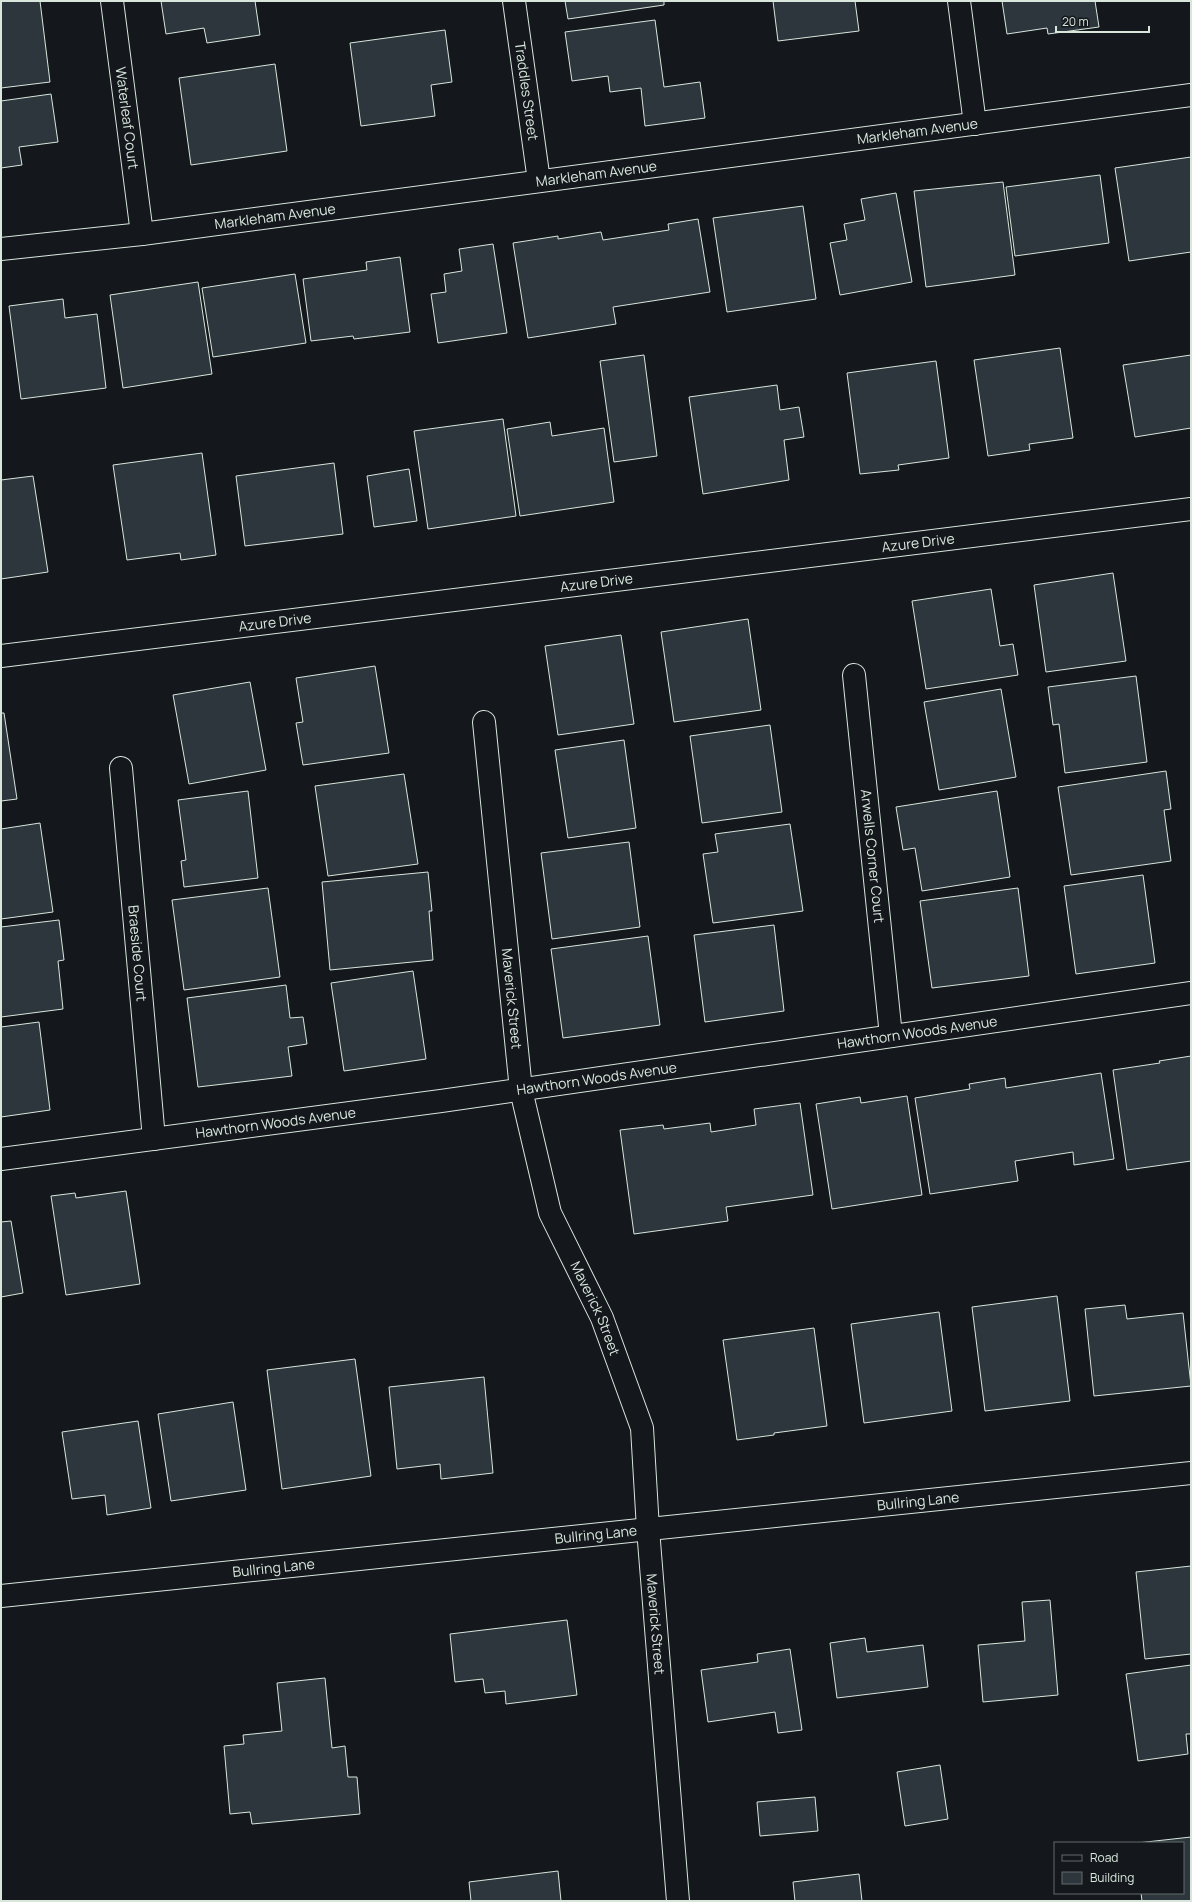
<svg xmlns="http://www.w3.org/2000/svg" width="1192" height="1902" viewBox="0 0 1192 1902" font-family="Manrope,sans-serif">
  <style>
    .building { fill: #2c363c; stroke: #d8e6dc }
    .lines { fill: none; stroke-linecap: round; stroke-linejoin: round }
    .minor-casing { stroke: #d8e6dc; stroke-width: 24 }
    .tertiary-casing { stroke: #d8e6dc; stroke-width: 24 }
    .minor { stroke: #14181c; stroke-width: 22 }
    .tertiary { stroke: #14181c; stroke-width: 22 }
    .labels { text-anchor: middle; stroke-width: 3; stroke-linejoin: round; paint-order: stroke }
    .street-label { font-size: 14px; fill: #d8e6dc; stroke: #14181c }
  </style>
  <rect width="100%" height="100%" fill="#14181c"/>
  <!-- building -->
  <g class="building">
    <path d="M1 1H40L50 82 1 88Z"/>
    <path d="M161 1H255L260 35 207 43 204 28 166 34Z"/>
    <path d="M565 1H664V5L568 19Z"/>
    <path d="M773 1H855L859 31 778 41Z"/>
    <path d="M1002 1H1095L1099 27 1048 34 1047 28 1007 34Z"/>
    <path d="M655 20 664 87 700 82 705 118 645 126 641 88 610 92 608 76 572 81 565 32Z"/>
    <path d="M445 30 452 82 431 85 435 116 361 126 350 43Z"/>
    <path d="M275 64 287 151 191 165 179 78Z"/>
    <path d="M51 94 58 142 19 147 22 165 1 168V101Z"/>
    <path d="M1191 157V252L1129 261 1115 168Z"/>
    <path d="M1100 175 1109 243 1015 256 1006 187Z"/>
    <path d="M1003 182 1015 275 926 287 914 191Z"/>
    <path d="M896 193 912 282 840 295 830 243 847 240 844 224 865 220 861 199Z"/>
    <path d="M803 206 816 299 727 312 713 218Z"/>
    <path d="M698 219 710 292 613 307 616 324 528 338 513 243 558 236V239L601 232 603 240 669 230 668 224Z"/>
    <path d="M493 244 507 333 438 343 431 294 446 292 444 274 462 271 459 249Z"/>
    <path d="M400 257 410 332 354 339 353 336 311 341 303 279 367 270 366 262Z"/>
    <path d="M295 274 306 343 213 357 202 288Z"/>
    <path d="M198 282 212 374 123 388 110 295Z"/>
    <path d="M63 299 65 318 97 314 106 388 21 399 9 306Z"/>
    <path d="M1060 348 1073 438 1029 444 1030 450 988 456 974 360Z"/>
    <path d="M644 355 657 456 614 462 600 361Z"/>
    <path d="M1191 355V428L1135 437 1123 365Z"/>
    <path d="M936 361 949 458 898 465 899 470 860 474 847 373Z"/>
    <path d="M777 385 780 410 799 407 804 437 784 440 789 480 703 494 689 397Z"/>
    <path d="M503 419 516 516 428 529 414 431Z"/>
    <path d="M550 422 552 436 604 428 614 502 520 516 507 429Z"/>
    <path d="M202 453 216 555 181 560 180 553 127 560 113 465Z"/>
    <path d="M334 463 343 534 245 546 236 476Z"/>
    <path d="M409 469 417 521 374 527 367 476Z"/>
    <path d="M33 476 48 572 1 579V480Z"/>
    <path d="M1113 573 1126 661 1046 672 1034 585Z"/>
    <path d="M991 589 1000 646 1013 644 1018 675 926 689 912 601Z"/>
    <path d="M748 619 761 710 674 722 661 632Z"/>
    <path d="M621 635 634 724 558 735 545 646Z"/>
    <path d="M375 666 389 753 303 765 296 723 303 722 296 678Z"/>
    <path d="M1136 676 1147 762 1065 773 1059 724 1053 725 1048 687Z"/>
    <path d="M250 682 266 770 189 784 173 695Z"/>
    <path d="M1001 689 1016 777 939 790 924 702Z"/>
    <path d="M1 713H4L17 799 1 801Z"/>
    <path d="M770 725 782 812 702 823 690 736Z"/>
    <path d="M624 740 636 828 568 838 555 750Z"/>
    <path d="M1166 771 1171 809 1164 810 1171 861 1071 875 1058 787Z"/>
    <path d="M404 774 418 864 328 876 315 786Z"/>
    <path d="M248 791 258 878 184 887 181 861 186 860 178 800Z"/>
    <path d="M997 791 1010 877 922 891 915 848 903 850 896 807Z"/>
    <path d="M40 823 53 912 1 919V829Z"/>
    <path d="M790 824 803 911 713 923 703 854 718 852 715 834Z"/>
    <path d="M629 842 640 927 552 939 541 853Z"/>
    <path d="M428 872 432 911H429L433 960 330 970 322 882Z"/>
    <path d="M1143 875 1155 963 1076 974 1064 886Z"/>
    <path d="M268 888 280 977 184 990 172 900Z"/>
    <path d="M1018 888 1029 976 932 988 920 901Z"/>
    <path d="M59 920 64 960 58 961 63 1009 1 1017V927Z"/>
    <path d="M774 925 784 1011 705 1022 694 935Z"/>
    <path d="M648 936 660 1025 563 1038 551 949Z"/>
    <path d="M413 971 426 1059 344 1071 331 983Z"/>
    <path d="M286 985 290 1018 303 1017 307 1044 288 1047 292 1076 198 1087 187 998Z"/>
    <path d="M39 1022 50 1110 1 1117V1027Z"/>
    <path d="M1191 1056V1161L1127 1170 1113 1070 1160 1063 1159 1061Z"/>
    <path d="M1101 1073 1114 1159 1074 1165 1073 1152 1015 1161 1018 1181 930 1194 915 1098 970 1089 969 1084 1005 1078 1006 1088Z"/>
    <path d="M907 1096 922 1195 832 1209 816 1104 860 1097 861 1103Z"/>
    <path d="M800 1103 813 1195 726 1207 728 1221 634 1234 620 1130 663 1125 664 1129 710 1123 711 1132 756 1125 754 1109Z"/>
    <path d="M126 1191 140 1284 66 1295 51 1196 75 1193 76 1198Z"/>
    <path d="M11 1221 23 1293 1 1297V1222Z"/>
    <path d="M1057 1296 1070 1401 985 1411 972 1307Z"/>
    <path d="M1125 1305 1127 1319 1183 1313 1191 1386 1094 1396 1085 1309Z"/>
    <path d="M939 1312 952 1411 864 1423 851 1324Z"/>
    <path d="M814 1328 827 1426 774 1433V1435L737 1440 723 1340Z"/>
    <path d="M355 1359 371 1476 282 1489 267 1370Z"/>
    <path d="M484 1377 493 1473 441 1479 440 1464 397 1469 389 1387Z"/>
    <path d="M233 1402 246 1490 171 1501 158 1414Z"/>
    <path d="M138 1421 151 1508 107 1515 105 1495 72 1499 62 1432Z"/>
    <path d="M1191 1566V1654L1145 1659 1136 1572Z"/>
    <path d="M1050 1600 1058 1695 983 1702 978 1645 1025 1641 1022 1602Z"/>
    <path d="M567 1620 577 1695 506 1704 505 1691 485 1693 483 1679 455 1682 450 1634Z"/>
    <path d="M865 1638 867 1652 923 1645 928 1687 837 1698 830 1643Z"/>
    <path d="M790 1649 802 1730 778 1733 775 1712 708 1722 701 1670 758 1662 757 1654Z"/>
    <path d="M1191 1665V1734H1186L1188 1754 1138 1761 1126 1674Z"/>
    <path d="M325 1678 332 1748 345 1746 348 1777H357L360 1814 252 1824 250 1812 230 1814 224 1746 244 1744 243 1735 282 1731 277 1683Z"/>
    <path d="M940 1765 948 1819 905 1826 897 1772Z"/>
    <path d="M815 1797 818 1831 760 1836 757 1802Z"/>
    <path d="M1191 1837V1901H1142L1141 1893H1183V1843H1137Z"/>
    <path d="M558 1871 561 1901H471L469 1882Z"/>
    <path d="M859 1874 862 1901H795L793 1882Z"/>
  </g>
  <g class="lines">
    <!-- minor casing -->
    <g class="minor-casing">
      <g id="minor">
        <path id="s1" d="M112 1 142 234"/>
        <path id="s2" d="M514 1 539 181"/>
        <path d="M959 1 975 124"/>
        <path id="s3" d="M1 249 142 234 1191 95"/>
        <path id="s4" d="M854 675 891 1036"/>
        <path id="s5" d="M484 722 521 1090 550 1213 602 1318 642 1428 648 1529 678 1901"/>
        <path id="s6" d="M121 768 154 1139"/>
        <path id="s7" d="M1 1159 441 1101 1191 993"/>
        <path id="s8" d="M1 1596 1191 1473"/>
      </g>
    </g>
    <!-- tertiary casing -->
    <g class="tertiary-casing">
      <g id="tertiary">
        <path id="s9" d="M1 656 1191 509"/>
      </g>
    </g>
    <!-- minor -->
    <use href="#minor" class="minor"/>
    <!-- tertiary -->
    <use href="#tertiary" class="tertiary"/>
  </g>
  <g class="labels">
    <!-- street labels -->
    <g class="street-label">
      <text dy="5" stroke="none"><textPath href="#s2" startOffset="91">Traddles Street</textPath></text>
      <text dy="5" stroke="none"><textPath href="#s1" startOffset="118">Waterleaf Court</textPath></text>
      <text dy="5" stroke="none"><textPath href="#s3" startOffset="924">Markleham Avenue</textPath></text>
      <text dy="5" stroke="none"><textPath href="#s3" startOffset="600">Markleham Avenue</textPath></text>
      <text dy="5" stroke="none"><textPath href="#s3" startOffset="276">Markleham Avenue</textPath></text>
      <text dy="5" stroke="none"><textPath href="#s9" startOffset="924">Azure Drive</textPath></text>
      <text dy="5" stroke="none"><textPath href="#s9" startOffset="600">Azure Drive</textPath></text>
      <text dy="5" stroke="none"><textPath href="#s9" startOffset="276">Azure Drive</textPath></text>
      <text dy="5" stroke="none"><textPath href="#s4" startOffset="182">Arwells Corner Court</textPath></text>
      <text dy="5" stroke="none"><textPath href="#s6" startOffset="186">Braeside Court</textPath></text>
      <text dy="5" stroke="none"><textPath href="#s5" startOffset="278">Maverick Street</textPath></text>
      <text dy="5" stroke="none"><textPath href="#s7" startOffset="925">Hawthorn Woods Avenue</textPath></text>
      <text dy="5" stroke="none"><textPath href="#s7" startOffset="601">Hawthorn Woods Avenue</textPath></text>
      <text dy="5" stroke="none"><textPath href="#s7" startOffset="277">Hawthorn Woods Avenue</textPath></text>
      <text dy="5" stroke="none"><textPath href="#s5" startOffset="602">Maverick Street</textPath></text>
      <text dy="5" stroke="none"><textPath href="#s8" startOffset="922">Bullring Lane</textPath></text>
      <text dy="5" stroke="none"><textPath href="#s8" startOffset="598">Bullring Lane</textPath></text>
      <text dy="5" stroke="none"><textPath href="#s8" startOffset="274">Bullring Lane</textPath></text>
      <text dy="5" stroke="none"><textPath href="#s5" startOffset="927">Maverick Street</textPath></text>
    </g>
  </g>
  <!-- border -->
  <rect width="1192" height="1902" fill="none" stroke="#d8e6dc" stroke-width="4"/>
  <!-- legend -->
  <rect x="1054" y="1842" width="130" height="52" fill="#14181c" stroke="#626a69"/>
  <rect x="1062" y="1855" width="20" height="6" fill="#14181c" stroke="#626a69"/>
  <text x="1090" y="1862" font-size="12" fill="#d8e6dc">Road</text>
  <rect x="1062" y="1872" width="20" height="12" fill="#2c363c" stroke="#626a69"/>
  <text x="1090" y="1882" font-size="12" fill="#d8e6dc">Building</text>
  <!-- scale -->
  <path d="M1056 26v6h93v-6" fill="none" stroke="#d8e6dc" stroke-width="2"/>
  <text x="1062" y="26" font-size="12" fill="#d8e6dc" stroke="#14181c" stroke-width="3" paint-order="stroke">20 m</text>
</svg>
